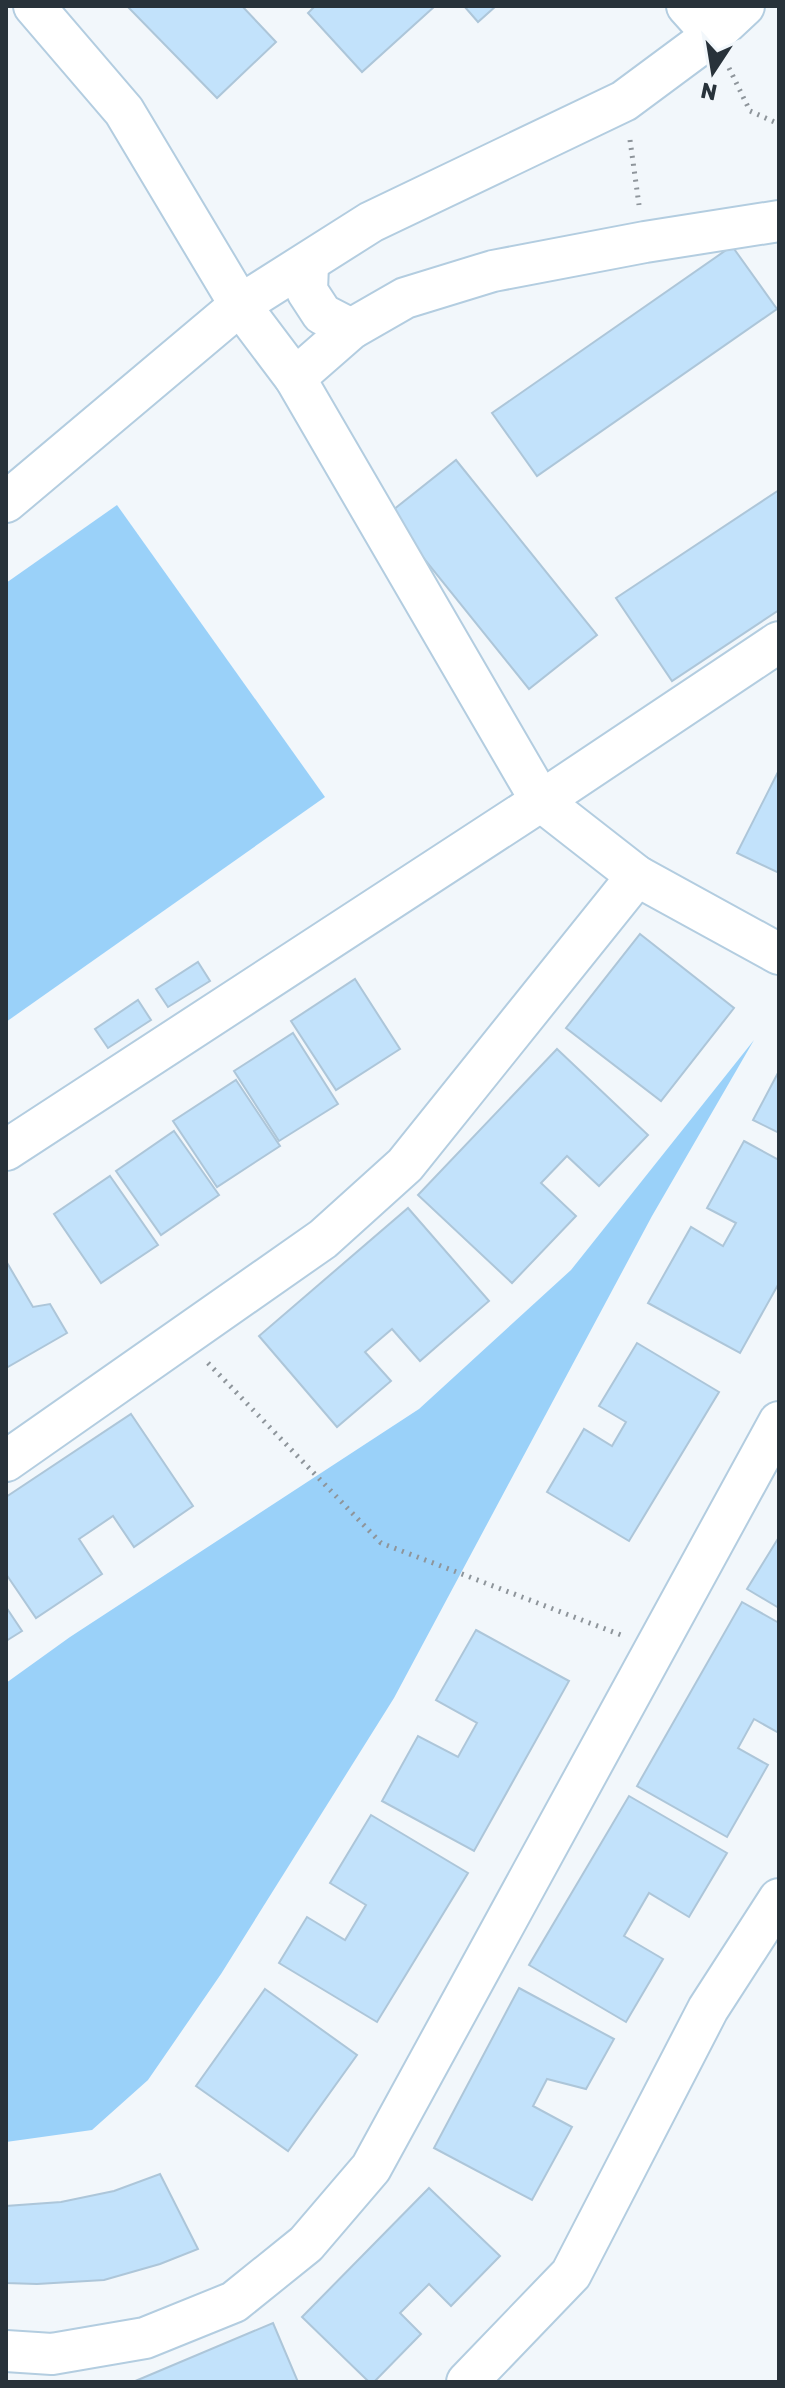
<svg xmlns="http://www.w3.org/2000/svg" width="785" height="2388" viewBox="0 0 785 2388" font-family="Rubik,sans-serif">
  <style>
    .green { fill: #9ad1f9 }
    .building { fill: #c2e2fb; stroke: #adc6d9; stroke-width: 2 }
    .lines { fill: none; stroke-linecap: round; stroke-linejoin: round }
    .street-casing { stroke: #b3cde0; stroke-width: 44 }
    .path { stroke: #8e959b; stroke-width: 5; stroke-dasharray: 2 6; stroke-linecap: butt }
    .street { stroke: #fff; stroke-width: 40 }
  </style>
  <rect width="100%" height="100%" fill="#f2f7fb"/>
  <!-- green -->
  <g class="green">
    <path d="M117 505 325 797 6 1022V583Z"/>
    <path d="M754 1040 652 1216 394 1698 221 1974 148 2080 92 2130 6 2142V1683L70 1637 419 1409 571 1270Z"/>
  </g>
  <!-- building -->
  <g class="building">
    <path d="M127 6H242L276 42 217 98Z"/>
    <path d="M315 6H435L362 72 308 13Z"/>
    <path d="M464 6H496L478 22Z"/>
    <path d="M732 246 777 309 537 476 492 413Z"/>
    <path d="M456 460 597 635 529 689 388 514Z"/>
    <path d="M779 490V610L672 681 616 598Z"/>
    <path d="M779 770V873L737 853Z"/>
    <path d="M640 934 734 1008 661 1101 566 1028Z"/>
    <path d="M198 962 210 981 168 1007 156 989Z"/>
    <path d="M355 979 400 1049 336 1090 291 1021Z"/>
    <path d="M138 1000 151 1020 108 1048 95 1029Z"/>
    <path d="M293 1033 338 1104 279 1141 234 1071Z"/>
    <path d="M557 1049 648 1135 599 1186 567 1156 541 1183 576 1216 512 1283 418 1195Z"/>
    <path d="M779 1071V1133L753 1120Z"/>
    <path d="M236 1080 280 1146 217 1187 173 1121Z"/>
    <path d="M174 1131 219 1195 161 1235 116 1171Z"/>
    <path d="M744 1141 779 1160V1283L740 1353 648 1303 691 1227 723 1246 736 1223 707 1208Z"/>
    <path d="M110 1176 158 1245 101 1283 54 1214Z"/>
    <path d="M408 1208 489 1301 420 1361 392 1329 365 1352 391 1381 337 1427 259 1336Z"/>
    <path d="M6 1261 33 1307 50 1304 67 1333 6 1368Z"/>
    <path d="M637 1343 719 1392 629 1541 547 1492 584 1429 612 1446 626 1422 599 1406Z"/>
    <path d="M131 1414 193 1506 134 1547 113 1516 79 1539 102 1574 36 1618 6 1574V1497Z"/>
    <path d="M779 1537V1608L747 1589Z"/>
    <path d="M742 1602 779 1623V1733L754 1719 738 1748 768 1765 727 1837 637 1786Z"/>
    <path d="M6 1607 22 1631 6 1641Z"/>
    <path d="M476 1630 569 1681 474 1851 382 1801 418 1736 458 1757 477 1723 436 1700Z"/>
    <path d="M629 1796 727 1853 689 1917 649 1893 624 1936 663 1959 626 2022 529 1965Z"/>
    <path d="M371 1815 468 1873 377 2022 279 1963 307 1917 345 1940 366 1905 330 1883Z"/>
    <path d="M519 1988 614 2039 586 2089 547 2079 533 2106 572 2127 532 2200 434 2148Z"/>
    <path d="M265 1989 357 2055 288 2151 196 2086Z"/>
    <path d="M160 2174 198 2249 160 2264 104 2280 37 2284 6 2283V2206L61 2202 114 2191Z"/>
    <path d="M429 2188 500 2256 451 2306 429 2284 400 2313 421 2334 374 2382H369L302 2317Z"/>
    <path d="M273 2323 298 2382H133Z"/>
  </g>
  <g class="lines">
    <!-- street casing -->
    <g class="street-casing">
      <g id="street">
        <path d="M34 6 124 111 240 305 295 378 541 801 637 876 779 954"/>
        <path d="M687 6 713 35"/>
        <path d="M308 264 307 291 322 314 351 329"/>
        <path d="M295 378 351 329 405 298 493 271 645 242 779 221"/>
        <path d="M6 502 240 305 371 222 624 101 713 35 744 6"/>
        <path d="M6 1150 541 801 779 642"/>
        <path d="M6 1461 323 1239 405 1165 637 876"/>
        <path d="M6 2351 52 2354 145 2338 234 2302 306 2244 371 2168 779 1422"/>
        <path d="M467 2382 571 2274 708 2009 779 1899"/>
      </g>
    </g>
    <!-- path -->
    <g class="path">
      <path d="M729 68 750 111 779 124"/>
      <path d="M630 140 639 205"/>
      <path d="M208 1363 381 1543 621 1635"/>
    </g>
    <!-- street -->
    <use href="#street" class="street"/>
  </g>
  <!-- border -->
  <rect width="785" height="2388" fill="none" stroke="#28323a" stroke-width="16"/>
  <!-- north arrow -->
  <g transform="translate(713 72) rotate(192)" stroke="#f2f7fb" stroke-width="6" paint-order="stroke">
  <path d="M0-6L14 30L0 20L-14 30Z" fill="#28323a"/>
  <text y="-12" font-size="22" font-weight="bold" text-anchor="middle" fill="#28323a">N</text>
  </g>
</svg>
